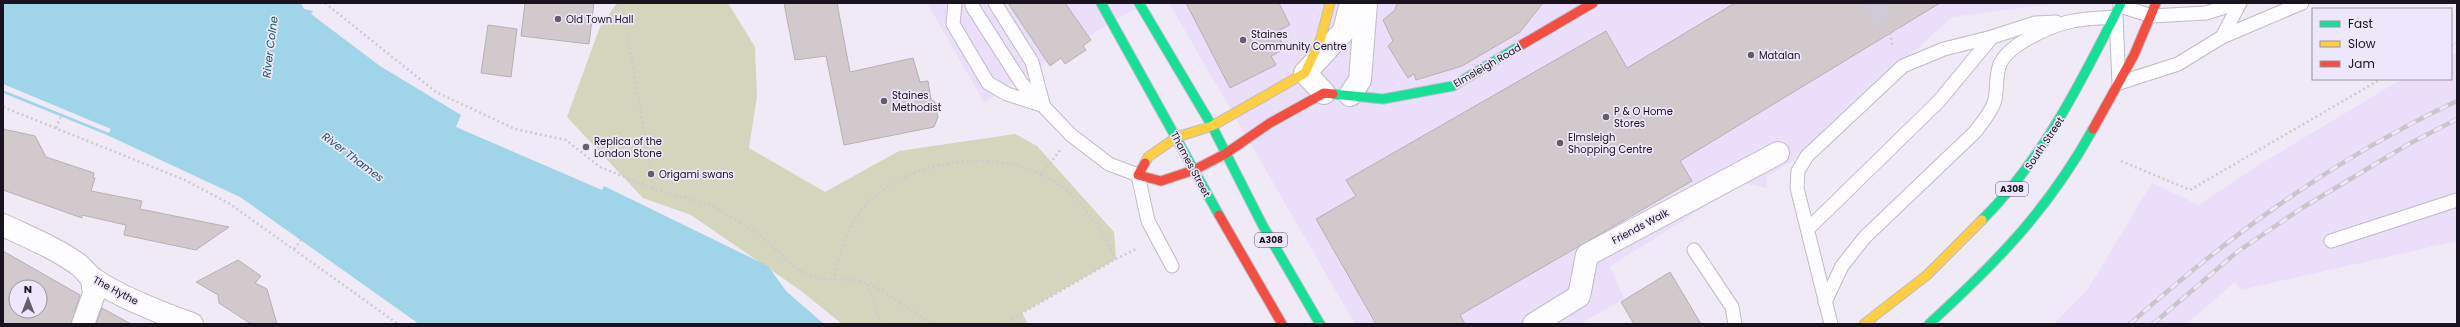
<svg xmlns="http://www.w3.org/2000/svg" width="2460" height="327" viewBox="0 0 2460 327" font-family="Poppins,sans-serif">
  <style>
    .built { fill: #eadefa }
    .green { fill: #d3d5bd }
    .water { fill: #a0d5e9 }
    .pier { fill: #efeaf6 }
    .building { fill: #d2c9cc; stroke: #b9b0b3; fill-rule: evenodd }
    .lines { fill: none; stroke-linecap: round; stroke-linejoin: round }
    .street-tunnel { stroke: #cfcad6; stroke-width: 22; stroke-dasharray: 22 11; stroke-linecap: butt }
    .lane-casing { stroke: #c0bbc7; stroke-width: 15 }
    .street-casing { stroke: #c0bbc7; stroke-width: 24 }
    .fast-casing { stroke: #c0bbc7; stroke-width: 11 }
    .slow-casing { stroke: #c0bbc7; stroke-width: 11 }
    .jam-casing { stroke: #c0bbc7; stroke-width: 11 }
    .path { stroke: #cdcbd0; stroke-width: 2.5; stroke-dasharray: 2 3; stroke-linecap: butt }
    .lane { stroke: #fdfcfe; stroke-width: 13 }
    .street { stroke: #fdfcfe; stroke-width: 22 }
    .fast { stroke: #16e098; stroke-width: 9 }
    .slow { stroke: #ffcf43; stroke-width: 9 }
    .jam { stroke: #f24e42; stroke-width: 9 }
    .rail-casing { stroke: #c8c6ca; stroke-width: 4.5 }
    .rail { stroke: #eee6fa; stroke-width: 3; stroke-dasharray: 9; stroke-linecap: butt }
    .poi-dot { fill: #635e6a; stroke: #eee6fa; stroke-width: 1.5 }
    .labels { text-anchor: middle; stroke-width: 3.5; stroke-linejoin: round; paint-order: stroke }
    .shield { fill: #eee6fa; stroke: #585261; stroke-width: 1 }
    .shield-label { font-size: 9px; font-weight: bold; fill: #18131f }
    .poi-label { font-size: 10px; fill: #18131f; stroke: #eee6fa; text-anchor: start }
    .street-label { font-size: 10px; fill: #18131f; stroke: #eee6fa }
    .water-label { font-size: 11px; font-style: italic; fill: #145566; stroke: #eee6fa }
  </style>
  <rect width="100%" height="100%" fill="#efeaf6"/>
  <!-- built -->
  <g class="built">
    <path d="M927 3H1148L1113 21 984 102Z"/>
    <path d="M1169 3H2060L1952 17 1793 161 1766 176 1767 188 1744 183 1610 266 1624 299 1580 324H1355Z"/>
    <path d="M2457 52V241L2241 290 2235 282 2186 324H2054L2088 289 2152 183 2199 205 2262 163 2402 79H2451V55Z"/>
  </g>
  <!-- green -->
  <path class="green" d="M617 3H728L755 47 757 96 749 148 825 192 899 151 1015 134 1037 146 1114 232 1116 259 1022 313 1028 324H842L800 290 691 215 643 198 567 117 600 27Z"/>
  <!-- water -->
  <path class="water" d="M3 3H301L304 9 313 11 311 14 380 66 461 115 456 127 602 190 604 186 768 266 786 291 824 324H419L240 197 107 135 3 93Z"/>
  <!-- pier -->
  <path class="pier" d="M3 84 111 129 109 133 3 90Z"/>
  <!-- building -->
  <g class="building">
    <path d="M525 3H594L589 44 521 36Z"/>
    <path d="M784 3H837L850 72 913 58 920 82 928 81 931 100 935 102 938 117 934 127 844 145 826 56 795 60Z"/>
    <path d="M1008 3H1065L1091 40 1083 46 1086 50 1065 64 1061 58 1050 66Z"/>
    <path d="M1186 3H1279L1290 25 1276 32 1285 49 1271 56 1276 65 1230 88Z"/>
    <path d="M1397 3H1543L1520 32 1462 66 1416 80 1414 74 1408 78 1388 46 1393 41 1383 20 1395 10Z"/>
    <path d="M1735 3H1940L1680 161 1692 181 1460 315 1465 324H1376L1316 219 1356 196 1346 180 1606 31 1627 68Z"/>
    <path d="M488 25 517 29 511 77 481 73Z"/>
    <path d="M3 129 35 136 46 157 94 173 93 177 95 178 91 191 142 201 140 209 229 227 196 250 124 235 126 225 82 215V218L3 190Z"/>
    <path d="M3 251 80 295 71 324H3ZM16 287H40V311H16Z"/>
    <path d="M238 260 261 276 255 283 267 289 277 324H251L219 303 218 295 196 282Z"/>
    <path d="M1670 272 1701 324H1634L1621 302Z"/>
    <path d="M102 308 131 324H96Z"/>
  </g>
  <g class="lines">
    <!-- street-tunnel -->
    <path class="street-tunnel" d="M1873 3 1890 33"/>
    <!-- lane casing -->
    <g class="lane-casing">
      <g id="lane">
        <path d="M955 3 953 24 988 83 1007 94 1042 105"/>
        <path d="M995 3 1032 62 1043 104"/>
        <path d="M972 6 1022 84 1071 135 1109 164 1138 175 1148 221 1172 266"/>
        <path d="M2120 6 2152 16 2206 13 2238 3"/>
        <path d="M2222 37 2302 3"/>
        <path d="M1808 229 1939 101 1992 37"/>
        <path d="M2331 241 2457 200"/>
        <path d="M1694 250 1732 307 1735 324"/>
        <path d="M1825 302 1842 266 1865 237 1975 132C1982 123 1992 111 1995 100 1997 89 1996 77 1999 67 2005 45 2052 25 2073 21 2086 18 2102 18 2116 17L2119 83 2178 64 2222 37 2240 3"/>
        <path d="M1831 324 1797 188 1798 171 1807 156 1903 66 1944 49 1992 37 2035 23 2056 22"/>
      </g>
    </g>
    <!-- street casing -->
    <g class="street-casing">
      <g id="street">
        <path d="M1324 93 1305 73 1344 31 1351 3"/>
        <path d="M1350 95 1360 80 1366 3"/>
        <path d="M3 225C28 237 56 248 79 265 84 269 87 274 92 278 119 297 161 313 192 324"/>
        <path d="M83 324 94 294 92 278"/>
        <path d="M1534 324 1579 296 1587 255 1778 153"/>
      </g>
    </g>
    <!-- fast casing -->
    <g class="fast-casing">
      <g id="fast">
        <path d="M1101 3 1219 215"/>
        <path d="M1139 3 1212 126 1263 226 1320 324"/>
        <path d="M1333 94 1383 99 1453 86 1523 44"/>
        <path d="M1982 220C2044 158 2082 80 2121 3"/>
        <path d="M1929 324C1997 262 2048 210 2093 129"/>
      </g>
    </g>
    <!-- slow casing -->
    <g class="slow-casing">
      <g id="slow">
        <path d="M1145 163 1148 157 1177 137 1212 126 1305 73 1321 38 1330 3"/>
        <path d="M1864 324 1927 275 1982 220"/>
      </g>
    </g>
    <!-- jam casing -->
    <g class="jam-casing">
      <g id="jam">
        <path d="M1523 44 1593 3"/>
        <path d="M2093 129 2134 55 2156 3"/>
        <path d="M1145 163 1138 175 1161 181 1194 170 1225 154 1270 123 1324 93 1333 94"/>
        <path d="M1219 215 1282 324"/>
      </g>
    </g>
    <!-- path -->
    <g class="path">
      <path d="M325 3 436 92 515 129 566 140 600 167 654 189 711 205 761 235 796 269 821 279 857 280 883 291 931 324"/>
      <path d="M622 3 654 189"/>
      <path d="M1890 33 1893 48"/>
      <path d="M2451 45 2457 43"/>
      <path d="M3 107 185 180 230 204 398 324"/>
      <path d="M56 128 62 114"/>
      <path d="M2121 161 2190 190 2381 79"/>
      <path d="M1041 176 1060 150"/>
      <path d="M294 249 301 240"/>
      <path d="M834 280C840 251 850 217 874 197 920 157 1002 148 1054 181 1083 200 1101 229 1116 259"/>
      <path d="M867 284 881 324"/>
      <path d="M1003 324 1116 259 1136 249"/>
    </g>
    <!-- lane -->
    <use href="#lane" class="lane"/>
    <!-- street -->
    <use href="#street" class="street"/>
    <!-- fast -->
    <use href="#fast" class="fast"/>
    <!-- slow -->
    <use href="#slow" class="slow"/>
    <!-- jam -->
    <use href="#jam" class="jam"/>
    <!-- rail casing -->
    <g class="rail-casing">
      <g id="rail">
        <path d="M2130 324C2229 235 2337 157 2457 101"/>
        <path d="M2153 324 2237 252 2302 208 2407 145 2457 119"/>
      </g>
    </g>
    <!-- rail -->
    <use href="#rail" class="rail"/>
  </g>
  <!-- markers -->
  <g class="poi-dot">
    <circle cx="558" cy="19" r="4"/>
    <circle cx="1243" cy="40" r="4"/>
    <circle cx="1751" cy="55" r="4"/>
    <circle cx="884" cy="101" r="4"/>
    <circle cx="1606" cy="117" r="4"/>
    <circle cx="1560" cy="143" r="4"/>
    <circle cx="586" cy="147" r="4"/>
    <circle cx="651" cy="174" r="4"/>
  </g>
  <g class="labels">
    <!-- shield labels -->
    <g class="shield">
      <rect x="1996" y="182" width="32" height="14" rx="3"/>
      <rect x="1255" y="233" width="32" height="14" rx="3"/>
    </g>
    <g class="shield-label">
      <text x="2012" y="192">A308</text>
      <text x="1271" y="243">A308</text>
    </g>
    <!-- poi labels -->
    <g class="poi-label">
      <text x="566" y="23">Old Town Hall</text>
      <text x="1251" y="38">Staines<tspan x="1251" dy="12">Community Centre</tspan></text>
      <text x="1759" y="59">Matalan</text>
      <text x="892" y="99">Staines<tspan x="892" dy="12">Methodist</tspan></text>
      <text x="1614" y="115">P &amp; O Home<tspan x="1614" dy="12">Stores</tspan></text>
      <text x="1568" y="141">Elmsleigh<tspan x="1568" dy="12">Shopping Centre</tspan></text>
      <text x="594" y="145">Replica of the<tspan x="594" dy="12">London Stone</tspan></text>
      <text x="659" y="178">Origami swans</text>
    </g>
    <!-- street labels -->
    <g class="street-label">
      <text transform="translate(1487 65) rotate(-30)" y="4">Elmsleigh Road</text>
      <text transform="translate(2044 143) rotate(-56)" y="4">South Street</text>
      <text transform="translate(1191 164) rotate(62)" y="4">Thames Street</text>
      <text transform="translate(1640 226) rotate(-28)" y="4">Friends Walk</text>
      <text transform="translate(116 290) rotate(28)" y="4">The Hythe</text>
    </g>
    <!-- water labels -->
    <g class="water-label">
      <text transform="translate(270 47) rotate(-83)" y="4">River Colne</text>
      <text transform="translate(353 157) rotate(37)" y="4">River Thames</text>
    </g>
  </g>
  <!-- border -->
  <rect width="2460" height="327" fill="none" stroke="#18131f" stroke-width="8"/>
  <!-- legend -->
  <rect x="2312" y="8" width="140" height="72" fill="#eee6fa" stroke="#9892a2"/>
  <rect x="2320" y="21" width="20" height="6" fill="#16e098" stroke="#9892a2"/>
  <text x="2348" y="28" font-size="12" fill="#18131f">Fast</text>
  <rect x="2320" y="41" width="20" height="6" fill="#ffcf43" stroke="#9892a2"/>
  <text x="2348" y="48" font-size="12" fill="#18131f">Slow</text>
  <rect x="2320" y="61" width="20" height="6" fill="#f24e42" stroke="#9892a2"/>
  <text x="2348" y="68" font-size="12" fill="#18131f">Jam</text>
  <!-- north arrow -->
  <g transform="translate(28 299)"><circle r="19" fill="#eee6fa" stroke="#9892a2"/>
  <path d="M0-3L7 15L0 10L-7 15Z" fill="#635e6a"/>
  <text y="-6" font-size="11" font-weight="bold" text-anchor="middle" fill="#18131f">N</text>
  </g>
</svg>
